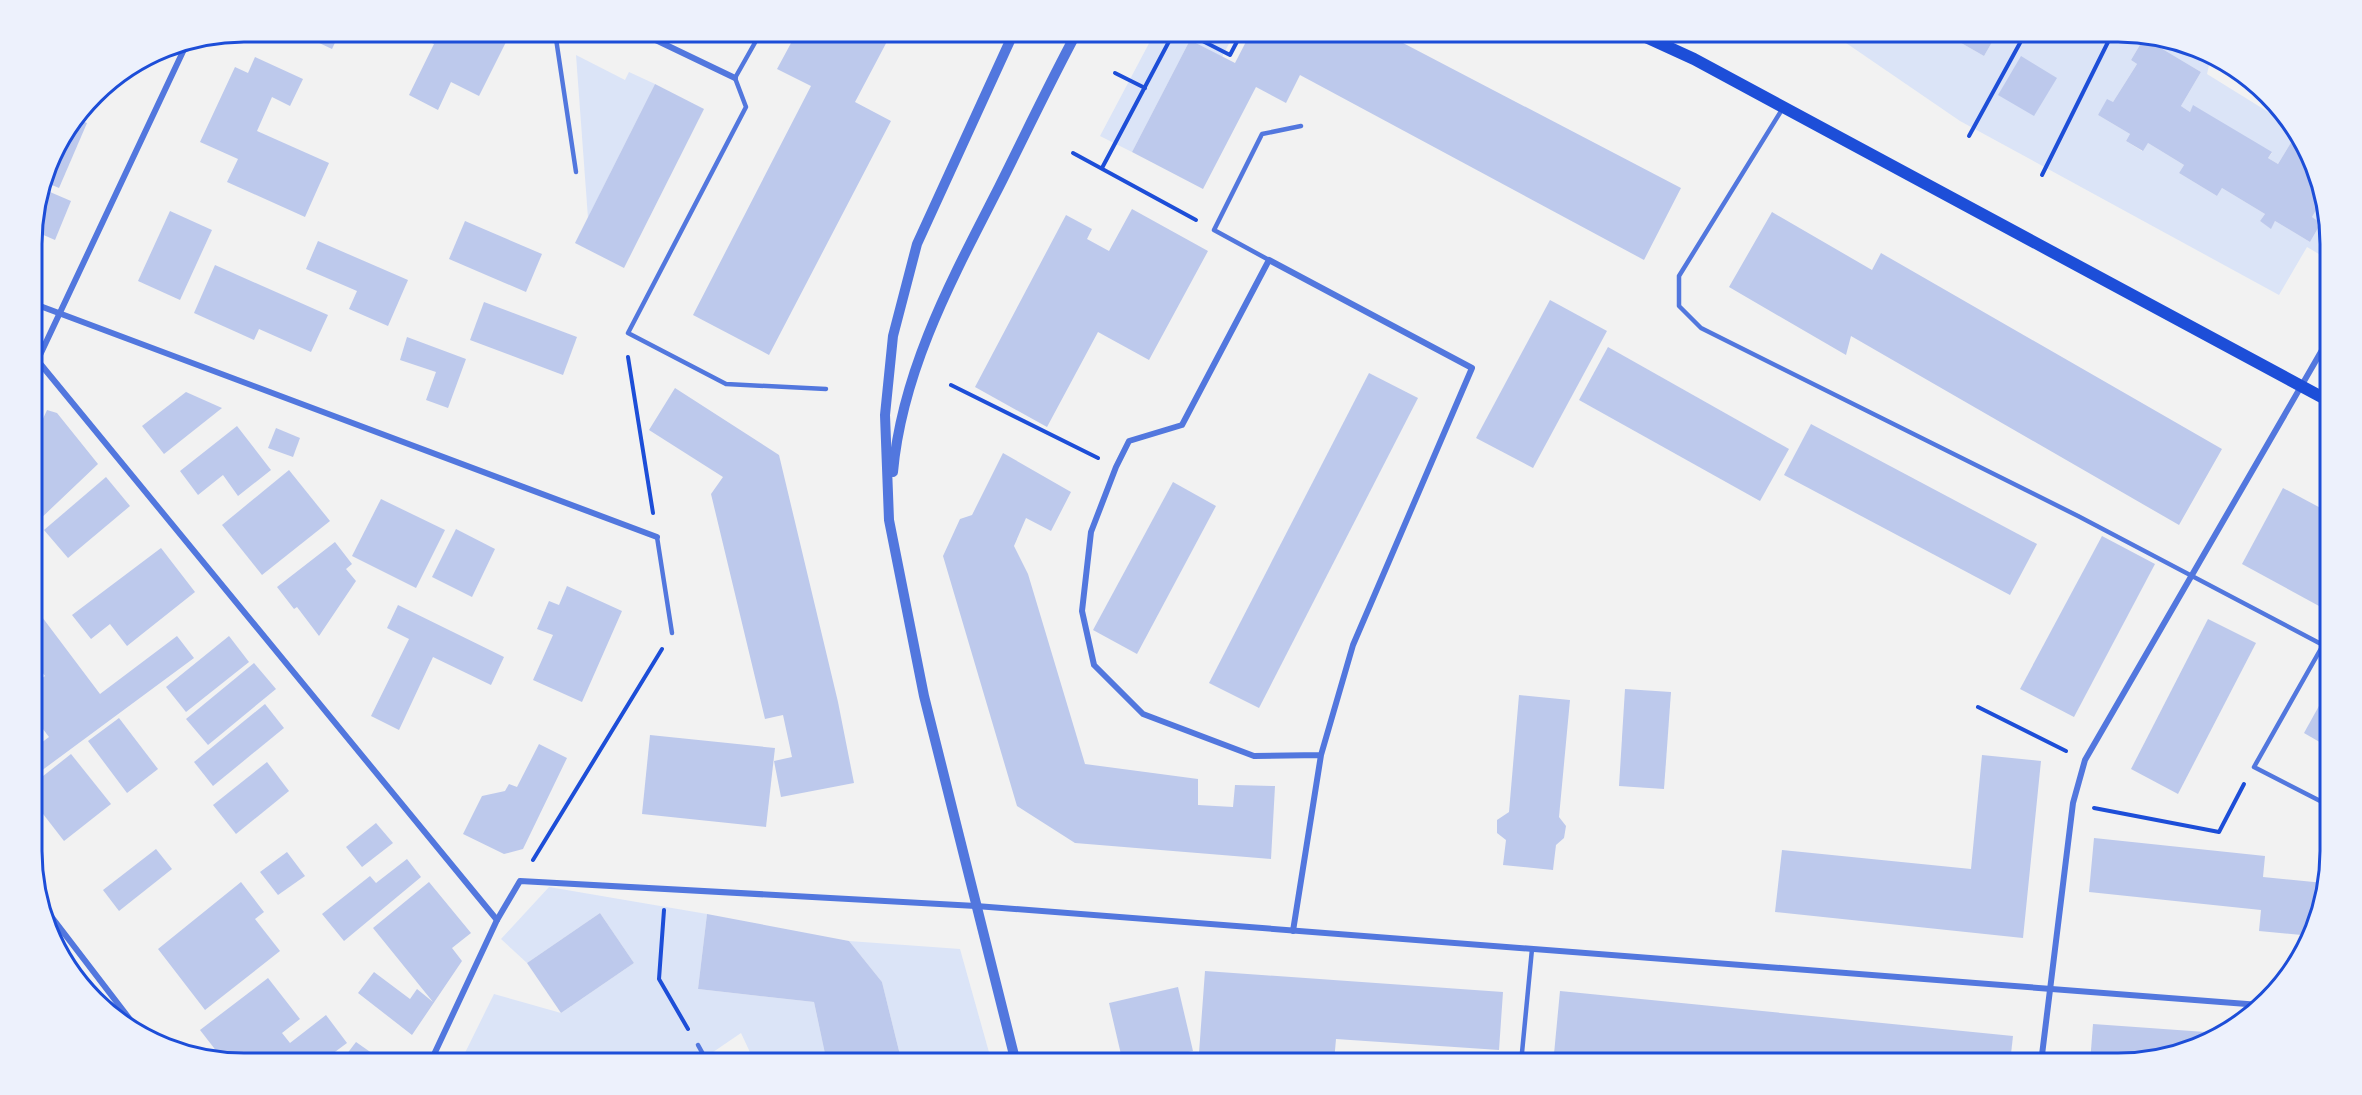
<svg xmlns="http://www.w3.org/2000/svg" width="2362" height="1095" viewBox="0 0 2362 1095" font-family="'Work Sans',sans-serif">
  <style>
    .green { fill: #dbe4f7 }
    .building { fill: #bdc9ec }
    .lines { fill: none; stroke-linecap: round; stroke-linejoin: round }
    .path { stroke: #1d4ed8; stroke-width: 4 }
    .service { stroke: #5277de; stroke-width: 4.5 }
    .minor { stroke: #5277de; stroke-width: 6 }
    .tertiary { stroke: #5277de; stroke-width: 10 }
    .secondary { stroke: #1d4ed8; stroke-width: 12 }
    .rim { fill: none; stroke: #1d4ed8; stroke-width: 3 }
  </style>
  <rect width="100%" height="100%" fill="#f2f2f2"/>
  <!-- green -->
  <g class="green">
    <path d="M1155 32H1235L1222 57 1190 40 1132 152 1100 136Z"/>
    <path d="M1830 32H1936L1934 36 1945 42 1949 36 1984 56 1995 37 1986 32H2118L2182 44 2210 61 2207 74 2291 126 2295 136 2278 164 2268 158 2272 153 2193 106 2190 112 2181 106 2201 72 2144 38 2131 60 2137 64 2113 102 2098 115 2130 134 2126 141 2142 151 2148 143 2184 165 2179 173 2217 196 2222 188 2265 214 2260 221 2271 228 2275 221 2310 242 2321 223 2312 217 2322 200 2329 217V260L2307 247 2279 295 1960 121Z"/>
    <path d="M576 55 625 80 629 72 655 84 588 218Z"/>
    <path d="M549 887 707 914 698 989 814 1002 827 1063H755L741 1033 697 1063H598L591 1054 578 1063H460L494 994 561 1013 634 963 600 913 527 963 501 939Z"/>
    <path d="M849 941 960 949 992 1063H902L882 982Z"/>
  </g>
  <!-- building -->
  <g class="building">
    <path d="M296 32H340L332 49Z"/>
    <path d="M408 32H511L479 96 451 82 438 110 409 95 434 44Z"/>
    <path d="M710 32H730L726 40Z"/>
    <path d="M797 32H892L855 102 891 121 769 355 693 315 811 86 777 69Z"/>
    <path d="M1251 32H1382L1681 188 1644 260 1300 75 1286 103 1256 87 1203 189 1132 152 1190 40 1235 63Z"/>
    <path d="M1936 32H1985L1995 37 1984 56 1949 36 1945 42 1934 36Z"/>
    <path d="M2144 38 2201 72 2181 106 2190 112 2193 105 2272 152 2268 158 2278 164 2295 136 2322 200 2312 217 2321 223 2310 242 2275 221 2271 229 2260 221 2265 214 2222 188 2217 196 2179 173 2184 165 2148 143 2143 151 2126 141 2130 134 2098 115 2107 99 2113 102 2137 64 2131 60Z"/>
    <path d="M2021 56 2057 78 2034 116 1998 95Z"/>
    <path d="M255 57 303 79 290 106 272 97 257 131 329 163 305 217 227 182 238 159 200 142 235 67 248 73Z"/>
    <path d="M655 84 704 109 624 268 575 243Z"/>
    <path d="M77 119 87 123 59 188 45 182 54 150Z"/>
    <path d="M43 189 71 201 55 240 32 230Z"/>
    <path d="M1132 209 1208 251 1149 360 1098 332 1047 427 975 387 1066 215 1092 229 1087 239 1109 251Z"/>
    <path d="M170 211 212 230 180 300 138 281Z"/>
    <path d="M1772 212 1872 270 1881 253 2222 449 2179 525 1851 336 1846 355 1729 287Z"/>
    <path d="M465 221 542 254 526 292 449 259Z"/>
    <path d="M318 241 408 280 388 326 349 309 357 291 306 269Z"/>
    <path d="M215 265 328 315 311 352 259 329 254 340 194 313Z"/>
    <path d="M1550 300 1607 331 1533 468 1476 438Z"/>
    <path d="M484 302 577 337 563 375 470 340Z"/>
    <path d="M407 337 466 359 448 408 426 400 436 372 400 360Z"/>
    <path d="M1608 347 1789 449 1760 501 1579 400Z"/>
    <path d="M1369 373 1418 398 1259 708 1209 683Z"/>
    <path d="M675 388 779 455 838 702 854 783 781 797 774 761 792 757 783 715 765 719 711 494 723 477 649 430Z"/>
    <path d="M186 392 222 408 164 454 142 426Z"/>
    <path d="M47 410 57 413 98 464 37 522 33 519 35 492 32 443Z"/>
    <path d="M1811 424 2037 544 2010 595 1784 475Z"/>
    <path d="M237 426 271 470 238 496 223 475 198 495 180 471Z"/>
    <path d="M276 428 300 438 293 457 268 448Z"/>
    <path d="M1003 453 1071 492 1051 531 1026 518 1014 546 1028 574 1085 764 1198 779V805L1233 807 1235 785 1275 786 1271 859 1075 843 1017 806 943 556 960 519 972 515Z"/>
    <path d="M289 470 330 521 262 575 222 525Z"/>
    <path d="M106 477 130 506 68 558 44 530Z"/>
    <path d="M1173 482 1216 506 1137 654 1093 630Z"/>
    <path d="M2283 488 2330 513V612L2242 564Z"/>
    <path d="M381 499 445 530 416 588 352 556Z"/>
    <path d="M456 529 495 549 472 597 432 577Z"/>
    <path d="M2102 536 2155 564 2074 717 2020 689Z"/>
    <path d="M335 542 352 564 346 569 356 581 319 636 297 607 294 609 277 587Z"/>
    <path d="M161 548 195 592 127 646 110 624 91 639 72 615Z"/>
    <path d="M567 586 622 611 582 702 533 680 553 635 537 629 549 601 559 605Z"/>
    <path d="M33 605 100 694 177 636 194 658 37 774 33 768V749L49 737 40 725 33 730V685L45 676 33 660Z"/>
    <path d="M398 605 504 657 491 685 433 657 399 730 371 716 409 639 387 628Z"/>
    <path d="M2208 619 2256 643 2178 794 2131 769Z"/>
    <path d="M229 636 249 662 186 712 166 687Z"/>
    <path d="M254 663 276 689 208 745 186 719Z"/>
    <path d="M2330 686V748L2304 733Z"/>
    <path d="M1625 689 1671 692 1664 789 1619 786Z"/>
    <path d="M1519 695 1570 700 1559 817 1566 826 1564 838 1556 845 1553 870 1503 865 1506 840 1497 833V820L1509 812Z"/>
    <path d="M265 704 284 728 213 786 194 762Z"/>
    <path d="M119 718 158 769 127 793 88 741Z"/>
    <path d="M650 735 775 748 766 827 642 814Z"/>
    <path d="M539 744 567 758 523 849 504 854 463 834 482 796 505 791 509 784 517 787Z"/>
    <path d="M71 754 111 804 64 841 33 801V784Z"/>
    <path d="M1982 755 2041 761 2023 938 1775 912 1782 850 1971 869Z"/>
    <path d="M267 762 289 791 236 834 213 805Z"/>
    <path d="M376 823 393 843 362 867 346 847Z"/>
    <path d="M2094 838 2265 856 2263 877 2324 883 2314 933 2312 936 2259 931 2261 910 2089 892Z"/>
    <path d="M156 849 172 869 119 911 103 890Z"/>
    <path d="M287 852 305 876 278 895 260 872Z"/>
    <path d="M407 859 421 877 344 941 322 914 370 876 376 883Z"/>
    <path d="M241 882 264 912 255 919 280 951 205 1010 158 949Z"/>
    <path d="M429 882 471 933 452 948 462 961 412 1035 358 993 374 972 410 999 417 989 433 1002 373 928Z"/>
    <path d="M600 913 634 963 561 1013 527 963Z"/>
    <path d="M707 914 849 941 882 982 902 1063H827L814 1002 698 989Z"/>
    <path d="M1205 971 1503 992 1499 1050 1336 1039 1334 1062 1199 1053Z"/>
    <path d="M268 978 300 1019 282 1033 290 1043 326 1015 347 1043 320 1063 244 1064 219 1059 221 1057 200 1030Z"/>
    <path d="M1178 987 1193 1051 1166 1057 1167 1063H1123L1109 1003Z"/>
    <path d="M1560 991 2013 1036 2010 1063H1661L1554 1054Z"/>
    <path d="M2093 1024 2220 1033 2131 1063H2090Z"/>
    <path d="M356 1042 386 1063H340Z"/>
    <path d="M591 1054 598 1063H578Z"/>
  </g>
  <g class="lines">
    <!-- path -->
    <g class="path">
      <path d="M1185 32 1230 55 1242 32"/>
      <path d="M1115 73 1145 88"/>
      <path d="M1969 136 2026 32"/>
      <path d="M1073 153 1196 220"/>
      <path d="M1102 168 1174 32"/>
      <path d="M2042 175 2113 32"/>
      <path d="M628 357 653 513"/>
      <path d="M951 385 1098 458"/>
      <path d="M1978 707 2066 751"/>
      <path d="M2094 808 2219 832 2244 784"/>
      <path d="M533 860 662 649"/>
      <path d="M664 910 659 979 688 1029"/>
    </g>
    <!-- service -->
    <g class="service">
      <path d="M555 32 576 172"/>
      <path d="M761 32 735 78 746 107 628 333 726 384 826 389"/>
      <path d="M1783 108 1679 276V306L1701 328 2078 516 2323 645 2254 767 2330 806"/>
      <path d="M1269 260 1214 230 1262 134 1301 126"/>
      <path d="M657 537 672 633"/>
      <path d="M698 1045 708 1063"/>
      <path d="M1521 1063 1532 949"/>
    </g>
    <!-- minor -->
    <g class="minor">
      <path d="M639 32 735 78"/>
      <path d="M32 303 657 537"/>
      <path d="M38 361 497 920"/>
      <path d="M32 372 187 43"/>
      <path d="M47 911 135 1026"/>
      <path d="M1293 931 1321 755 1353 645 1472 368 1269 260 1182 425 1129 441 1116 467 1091 532 1082 611 1094 665 1143 714 1254 756 1321 755"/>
      <path d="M430 1063 497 920 520 881 976 906 2260 1005"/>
      <path d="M2041 1063 2073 803 2085 760 2329 338"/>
    </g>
    <!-- tertiary -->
    <g class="tertiary">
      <path d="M1014 32 917 244 893 336 885 415 889 520 924 696 1016 1063"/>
      <path d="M893 472C902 370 953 277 999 187 1025 135 1050 82 1077 32"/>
    </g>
    <!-- secondary -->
    <path class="secondary" d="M1635 32 1694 59 2329 401"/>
  </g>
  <!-- crop -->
  <path d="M0 0H2362V1095H0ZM244 42H2118A202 202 0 0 1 2320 244V851A202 202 0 0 1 2118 1053H244A202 202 0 0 1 42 851V244A202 202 0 0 1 244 42Z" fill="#edf1fc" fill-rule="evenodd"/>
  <path class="rim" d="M244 42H2118A202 202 0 0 1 2320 244V851A202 202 0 0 1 2118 1053H244A202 202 0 0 1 42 851V244A202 202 0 0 1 244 42Z"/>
</svg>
